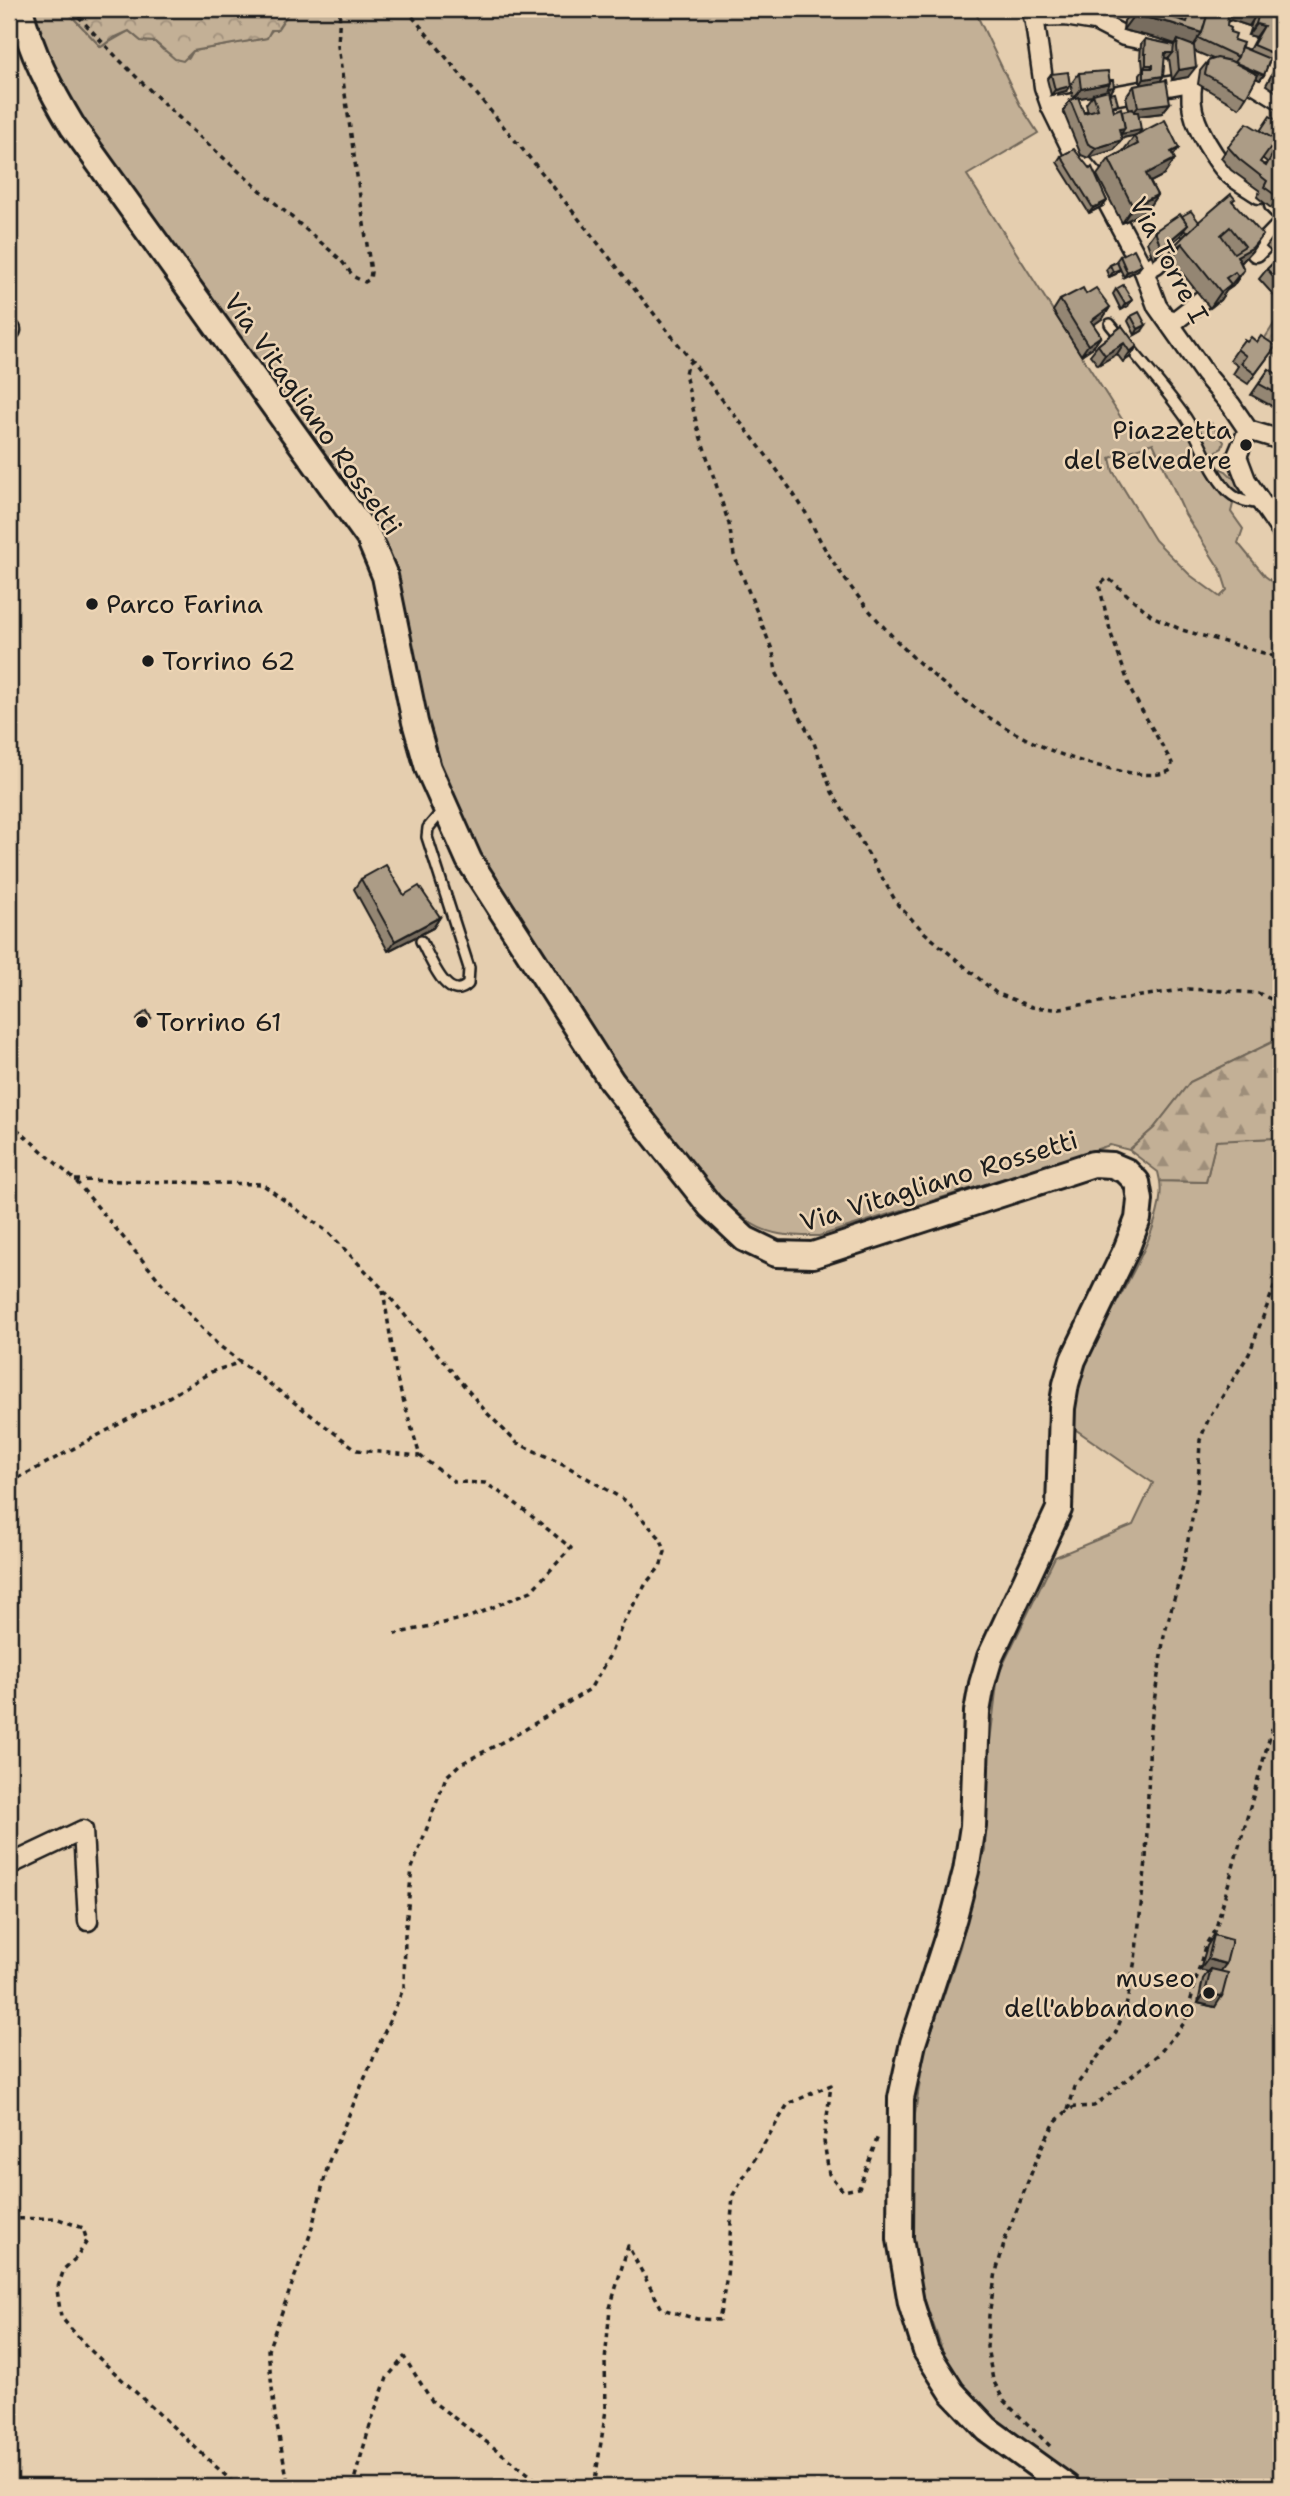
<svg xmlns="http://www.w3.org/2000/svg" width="1290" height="2496" viewBox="0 0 1290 2496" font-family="'Shantell Sans',sans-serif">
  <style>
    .grass { fill: #c3b096; stroke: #706659; stroke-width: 2; fill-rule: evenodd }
    .forest { fill: url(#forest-firs); stroke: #706659; stroke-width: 2 }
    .park { fill: url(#park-crowns); stroke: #706659; stroke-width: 2 }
    .garden { fill: url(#garden-furrows); stroke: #706659; stroke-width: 2 }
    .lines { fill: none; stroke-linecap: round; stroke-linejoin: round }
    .lane-casing { stroke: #1c1c1c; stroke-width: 14 }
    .street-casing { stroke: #1c1c1c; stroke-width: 23 }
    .secondary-casing { stroke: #1c1c1c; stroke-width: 30 }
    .path { stroke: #1c1c1c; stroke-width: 3.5; stroke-dasharray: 5 5; stroke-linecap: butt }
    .lane { stroke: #edd5b5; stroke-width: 9 }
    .street { stroke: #edd5b5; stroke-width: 18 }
    .secondary { stroke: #edd5b5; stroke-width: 24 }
    .wall { fill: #948673; stroke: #1c1c1c; stroke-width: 2; fill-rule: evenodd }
    .shaded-wall { fill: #786d5e; stroke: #1c1c1c; stroke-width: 2 }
    .building { fill: #ac9c86; stroke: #1c1c1c; stroke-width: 2; fill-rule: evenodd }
    .poi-dot { fill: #1c1c1c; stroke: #edd5b5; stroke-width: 2.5 }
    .labels { text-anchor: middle; stroke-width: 5; stroke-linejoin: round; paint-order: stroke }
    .street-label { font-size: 26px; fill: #1c1c1c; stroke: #edd5b5 }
    .poi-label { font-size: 26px; fill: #1c1c1c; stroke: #edd5b5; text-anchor: start }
  </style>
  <defs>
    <pattern id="forest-firs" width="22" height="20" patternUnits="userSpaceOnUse" patternTransform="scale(1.75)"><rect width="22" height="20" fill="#c3b096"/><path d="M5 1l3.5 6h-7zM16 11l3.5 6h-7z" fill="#9e8e7a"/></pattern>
    <pattern id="park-crowns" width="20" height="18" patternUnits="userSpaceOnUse" patternTransform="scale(1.75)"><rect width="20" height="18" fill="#c3b096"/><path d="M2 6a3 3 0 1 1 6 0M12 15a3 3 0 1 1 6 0" fill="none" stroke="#9e8e7a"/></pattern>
    <pattern id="garden-furrows" width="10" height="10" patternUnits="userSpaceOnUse" patternTransform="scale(1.75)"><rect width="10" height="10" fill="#c3b096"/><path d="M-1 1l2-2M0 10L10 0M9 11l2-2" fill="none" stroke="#9e8e7a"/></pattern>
  </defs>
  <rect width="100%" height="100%" fill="#e5ceaf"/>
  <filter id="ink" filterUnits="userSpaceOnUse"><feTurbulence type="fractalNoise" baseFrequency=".0143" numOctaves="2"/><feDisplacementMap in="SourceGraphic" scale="14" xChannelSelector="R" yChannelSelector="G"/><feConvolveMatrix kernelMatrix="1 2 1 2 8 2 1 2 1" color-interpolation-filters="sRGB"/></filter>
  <g filter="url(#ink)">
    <!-- grass -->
    <g class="grass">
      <path d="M30 9H65L101 47 129 31 141 41 155 42 163 50 189 58 193 51 266 38C273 27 284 21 291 9H974L1020 105 1038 133 967 175 1132 435 1188 432 1211 423 1224 442 1222 448 1217 451 1215 461 1219 468 1226 471 1245 490 1234 500 1231 512 1243 529 1238 543 1265 576 1281 588V1038L1190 1082 1154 1128 1129 1150 1110 1145 819 1236C794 1236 770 1237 748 1221 692 1177 650 1112 610 1054 548 967 469 860 436 758 413 687 407 612 386 541L102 152 65 99ZM1153 443 1185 514 1221 571 1227 590 1220 597 1190 575 1155 540 1113 471 1110 458Z"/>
      <path d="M1281 1135V2487H1085L1021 2441 971 2398 944 2355 924 2298 914 2247V2121L924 2053 960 1947 985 1849 989 1750 998 1675 1055 1557 1133 1525 1153 1483 1072 1427C1075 1410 1076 1390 1081 1374 1099 1323 1168 1232 1160 1181L1206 1182 1216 1140 1274 1138Z"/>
    </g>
    <!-- forest -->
    <path class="forest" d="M1281 1038V1135L1274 1138 1216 1141 1206 1182 1160 1181 1158 1172 1129 1150 1154 1128 1190 1082Z"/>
    <!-- park -->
    <path class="park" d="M65 9H291L277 30H271L267 38 193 51 183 61 175 59 155 42 141 41 129 31 113 38 101 47Z"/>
    <!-- garden -->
    <path class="garden" d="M1281 313V360L1261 344Z"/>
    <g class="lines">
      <!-- lane casing -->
      <g class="lane-casing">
        <g id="lane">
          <path d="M1110 324C1135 355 1163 385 1186 418 1201 441 1208 468 1226 489 1235 500 1247 502 1260 504"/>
          <path d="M421 941C430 957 447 1005 468 984L469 968 427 837 428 828 443 810"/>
        </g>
      </g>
      <!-- street casing -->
      <g class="street-casing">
        <g id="street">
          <path d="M1033 9 1044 87 1051 107 1074 154 1094 177 1144 271 1157 306 1205 374 1231 405 1248 430 1281 440"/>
          <path d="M1033 17 1065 16 1095 21 1124 36 1149 41 1239 74 1281 100"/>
          <path d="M1198 59C1188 92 1188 111 1206 142 1212 152 1219 164 1228 173 1237 181 1249 187 1259 194"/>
          <path d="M1262 87 1281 41"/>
          <path d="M1051 107 1191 82"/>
          <path d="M1274 205 1281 212"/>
          <path d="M1256 252 1281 226"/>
          <path d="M1144 271 1156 264 1182 238"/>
          <path d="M1171 324 1203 299"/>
          <path d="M9 329 11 330"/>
          <path d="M1248 430 1237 456 1246 480 1281 531"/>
          <path d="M9 1865 83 1830 88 1921"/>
        </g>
      </g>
      <!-- secondary casing -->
      <g class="secondary-casing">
        <path id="secondary" d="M20 9C31 52 50 89 73 127L369 538 385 576 415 722 428 768 469 860 612 1082 710 1206 745 1239 776 1254 813 1255 1093 1164 1112 1165 1126 1171 1137 1182 1140 1200 1138 1219 1126 1250 1073 1360 1066 1384 1062 1408 1059 1509 990 1657 982 1684 977 1712 973 1826 966 1871 954 1917 913 2043 901 2098 900 2239 911 2303 926 2351 952 2392 987 2429 1067 2487"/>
      </g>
      <!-- path -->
      <g class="path">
        <path d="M72 9C153 101 248 179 340 259L354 277 365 282 370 279 371 272 338 46 340 9"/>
        <path d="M406 9 543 174 748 432C768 457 787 483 804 510 813 525 820 542 830 557 889 649 994 743 1103 767 1120 771 1155 780 1171 770L1172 763 1132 693 1111 634 1099 585 1108 578 1152 616 1182 630 1281 658"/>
        <path d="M9 263 14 314"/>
        <path d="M692 360 687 365 685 374 697 426 729 524 734 555 773 652 776 672 814 743 832 792 898 905 925 933 996 993 1032 1007 1054 1009 1188 989 1258 993 1281 1004"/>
        <path d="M9 1122 75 1180 170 1293 217 1344 357 1450 420 1456"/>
        <path d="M75 1180 262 1184 329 1233 382 1288 487 1413 517 1443 563 1464 626 1501 661 1539 665 1552 660 1567 647 1582 624 1621 610 1655 590 1689 521 1732 459 1765 446 1777 412 1868 405 1935 404 1987 329 2161 310 2235 268 2350 275 2416 289 2487"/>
        <path d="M383 1290 397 1379 420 1456 455 1482 485 1483 509 1498 571 1548 531 1591 470 1617 395 1634"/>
        <path d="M9 1483 164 1400 211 1372 241 1362"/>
        <path d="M1068 2110 1075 2087 1115 2034 1126 2007 1135 1960 1146 1861 1150 1728 1164 1636 1183 1566 1198 1488 1200 1440 1209 1418 1249 1354 1281 1269"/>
        <path d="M9 2219 56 2218 83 2228 87 2241 77 2257 64 2269 57 2290 61 2317 87 2347 238 2487"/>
        <path d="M1050 2446 1004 2401 993 2380 987 2347 989 2315 996 2272 1006 2237 1043 2144 1056 2121 1068 2110 1075 2107 1094 2106 1159 2054 1185 2022 1205 1946 1216 1928 1281 1697"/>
        <path d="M352 2487 371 2422 387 2378 404 2357 432 2401 546 2487"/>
        <path d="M594 2487 606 2410 605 2361 610 2308 628 2246 662 2309 697 2319 719 2320 727 2276 733 2195 788 2104 831 2085 824 2141 829 2174 843 2191 859 2188 878 2136"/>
      </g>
      <!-- lane -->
      <use href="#lane" class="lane"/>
      <!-- street -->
      <use href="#street" class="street"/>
      <!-- secondary -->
      <use href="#secondary" class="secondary"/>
    </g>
    <!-- wall -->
    <g class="wall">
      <path d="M1133 9H1258L1257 13 1260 9H1267L1269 16 1272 18 1276 13 1274 54 1270 59 1264 75 1260 80 1256 78 1246 97 1239 108 1198 84 1200 71 1208 61 1213 59 1194 51 1188 77 1172 80 1169 58H1164L1163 76 1160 81 1170 103 1162 113 1139 116 1138 134 1173 157 1164 175 1150 182 1157 195 1146 211 1122 223 1097 175 1109 159 1123 151 1135 135 1122 138 1114 150 1088 158 1081 155 1063 111 1070 100 1073 99 1071 84 1079 73 1110 80 1114 87 1111 92 1108 93 1114 110 1122 111 1129 110 1126 97 1134 86 1140 85V74L1143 70 1142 59H1140L1141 44 1145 39 1174 45 1175 44 1160 39 1123 30 1124 21ZM1253 19 1248 35 1256 37 1249 50 1241 47 1234 40 1227 26V22L1231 20 1249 26ZM1092 96 1086 104 1088 112 1084 113 1078 98Z"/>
      <path d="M1281 57V95L1266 85Z"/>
      <path d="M1051 74 1066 91 1051 95 1047 79Z"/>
      <path d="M1281 123 1278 197 1271 208 1257 197 1260 191 1231 170 1221 158 1228 147 1260 131ZM1262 158 1267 162 1265 166 1260 162Z"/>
      <path d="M1061 156 1090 169 1107 201 1103 206 1089 213 1057 162Z"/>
      <path d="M1233 202 1252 251 1241 263 1244 270 1233 286 1226 291 1220 300 1210 308 1171 259 1164 264 1163 262 1174 246 1183 238 1181 235 1153 259 1147 242 1155 231 1182 216 1199 222Z"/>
      <path d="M1281 228V254L1278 258 1266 247 1274 236Z"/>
      <path d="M1281 255V294L1277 299 1259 279 1267 269Z"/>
      <path d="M1120 256 1138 270 1124 277 1120 269 1116 274 1109 277 1106 270 1110 265 1116 262V261Z"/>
      <path d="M1116 289 1128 306 1121 310 1113 294Z"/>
      <path d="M1086 294 1110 307 1103 318 1093 325 1101 336 1093 347 1081 355 1053 311 1060 300Z"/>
      <path d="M1131 316 1142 331 1135 335 1128 321Z"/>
      <path d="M1122 326 1137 346 1130 357 1123 362 1117 354 1098 365 1090 355 1098 345Z"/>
      <path d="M1244 340 1247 342H1257L1276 346 1248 384 1233 374 1238 366 1230 360Z"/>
      <path d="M1269 369 1281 377V411L1251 395Z"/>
      <path d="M361 879 404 895 440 917 433 928 388 951 354 889Z"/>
      <path d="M141 1015 151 1018 147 1023 140 1027 137 1020Z"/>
      <path d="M1214 1935 1221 1971 1215 2007 1198 2003 1203 1979 1208 1972 1200 1970 1207 1946Z"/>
    </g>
    <!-- shaded-wall -->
    <g class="shaded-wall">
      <path d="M1076 9H1104L1101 14Z"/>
      <path d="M1174 9H1191L1181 24 1167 19Z"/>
      <path d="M1239 9 1256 15 1249 26 1231 20 1221 24 1228 14Z"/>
      <path d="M1134 15 1171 23 1202 33 1191 49 1178 40 1175 44 1160 39 1123 30Z"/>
      <path d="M1256 24 1264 26 1256 37 1248 35Z"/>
      <path d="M1165 53H1173L1169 58H1161Z"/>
      <path d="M1234 62 1264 75 1260 80 1230 67Z"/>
      <path d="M1146 65H1153L1149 70 1144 68 1142 70Z"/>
      <path d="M1196 67 1188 77 1172 80 1179 70Z"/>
      <path d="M1163 76 1160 82 1140 85 1144 79Z"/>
      <path d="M1110 83 1114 87 1111 92 1094 95 1093 94 1092 96 1073 99 1081 89Z"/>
      <path d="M1070 86 1066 91 1051 95 1055 90Z"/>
      <path d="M1170 103 1162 113 1130 117 1138 107Z"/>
      <path d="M1125 128 1141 130 1138 135 1112 140 1119 129Z"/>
      <path d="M1122 140 1114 150 1088 158 1096 148Z"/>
      <path d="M1179 148 1169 162 1175 159 1164 175 1135 190 1146 174 1171 152Z"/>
      <path d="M1157 195 1146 211 1122 223 1133 207Z"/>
      <path d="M1107 201 1103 206 1089 213 1093 208Z"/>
      <path d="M1188 225 1180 236 1153 259 1161 248Z"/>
      <path d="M1263 235 1252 251 1241 263 1237 256Z"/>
      <path d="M1182 243 1171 259 1164 264 1175 248Z"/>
      <path d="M1142 265 1138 270 1124 277 1127 272Z"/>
      <path d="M1120 269 1116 274 1109 277 1113 272Z"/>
      <path d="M1244 270 1233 286 1226 291 1238 276Z"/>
      <path d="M1231 284 1220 300 1210 308 1221 292Z"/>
      <path d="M1132 300 1128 306 1121 310 1125 304Z"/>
      <path d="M1110 307 1103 318 1084 332 1091 321Z"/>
      <path d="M1146 325 1142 331 1135 335 1138 329Z"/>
      <path d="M1101 336 1093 347 1081 355 1088 345Z"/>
      <path d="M1124 343 1117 354 1098 365 1105 355Z"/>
      <path d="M1137 346 1130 357 1123 362 1130 352Z"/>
      <path d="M440 917 433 928 388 951 395 941Z"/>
      <path d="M151 1018 147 1023 140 1027 144 1021Z"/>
      <path d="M1208 1959 1226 1964 1218 1975 1211 1969 1208 1972 1200 1970Z"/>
      <path d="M1205 1993 1222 1996 1215 2007 1198 2003Z"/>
    </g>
    <!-- building -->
    <g class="building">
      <path d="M1135 9H1176L1174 18 1187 22 1191 9H1209L1202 33 1171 23 1134 15Z"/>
      <path d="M1209 9H1258L1256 15 1239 9 1228 14 1227 26 1231 28 1230 32 1236 34 1234 40 1243 43 1238 57 1198 38 1202 33Z"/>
      <path d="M1260 9 1271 10 1269 16 1281 21V36L1274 54 1253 45 1264 26 1256 24Z"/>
      <path d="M1276 13 1281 14V21L1274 18Z"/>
      <path d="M1145 39 1174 45 1173 53H1165L1163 76 1144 79V68H1153V65H1146V54H1144Z"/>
      <path d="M1178 40 1194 46 1196 67 1179 70 1177 47Z"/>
      <path d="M1241 47 1270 59 1264 75 1234 62 1238 57Z"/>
      <path d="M1217 58 1231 61 1258 75 1246 97 1205 74 1208 61Z"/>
      <path d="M1281 60V80L1274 75Z"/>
      <path d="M1108 71 1110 83 1081 89 1079 73Z"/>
      <path d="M1068 72 1070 86 1055 90 1051 74Z"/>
      <path d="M1110 80H1113L1114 87 1107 88 1110 83Z"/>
      <path d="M1166 80 1170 103 1138 107 1134 86Z"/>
      <path d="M1108 90 1114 111 1121 108 1125 128 1119 129 1122 140 1096 148 1088 144 1070 100 1078 97 1084 113 1098 109 1093 94Z"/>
      <path d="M1115 93 1118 104 1112 106 1109 94Z"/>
      <path d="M1133 109 1134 112H1138L1141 130 1121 134 1125 128 1122 111Z"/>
      <path d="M1270 116 1281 123V133L1277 131 1272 138 1260 131Z"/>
      <path d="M1165 120 1179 148 1171 152 1175 159 1146 174 1157 195 1133 207 1109 159 1138 144 1134 136Z"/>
      <path d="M1247 123 1272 138 1277 131 1281 133V192L1278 197 1264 187 1267 181 1239 159 1228 147ZM1270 148 1274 152 1266 166 1260 162Z"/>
      <path d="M1074 149 1090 169 1092 167 1107 201 1093 208 1061 156Z"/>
      <path d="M1231 194 1235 199 1232 201 1263 235 1252 248 1237 256 1244 270 1238 276 1235 272 1226 278 1231 284 1221 292 1182 243 1175 248 1174 246 1196 224ZM1230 227 1245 246 1234 253 1221 235Z"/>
      <path d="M1191 211 1199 222 1187 233 1184 230 1188 225 1182 216Z"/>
      <path d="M1180 214 1188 225 1161 248 1155 231Z"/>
      <path d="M1281 228V243L1274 236Z"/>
      <path d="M1134 249 1142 265 1127 272 1120 256Z"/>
      <path d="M1281 255V285L1267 269Z"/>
      <path d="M1117 262 1120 269 1113 272 1110 265Z"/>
      <path d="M1123 285 1132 300 1125 304 1116 289Z"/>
      <path d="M1083 288 1086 294 1096 288 1110 307 1091 321 1101 336 1088 345 1060 300Z"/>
      <path d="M1139 312 1146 325 1138 329 1131 316Z"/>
      <path d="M1122 326 1137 346 1130 352 1124 343 1105 355 1098 345Z"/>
      <path d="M1261 336 1276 346 1255 374 1241 363 1246 356 1237 349 1244 340 1247 342 1251 337 1257 342Z"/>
      <path d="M1269 369 1281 377V396L1259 384Z"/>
      <path d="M386 865 404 895 419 886 440 917 395 941 361 879Z"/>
      <path d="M147 1011 151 1018 144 1021 141 1015Z"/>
      <path d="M1214 1935 1232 1940 1226 1964 1208 1959Z"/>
      <path d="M1211 1969 1228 1973 1222 1996 1205 1993Z"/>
    </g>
  </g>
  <!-- markers -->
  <g class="poi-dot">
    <circle cx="1246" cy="445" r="7"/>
    <circle cx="92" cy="604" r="7"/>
    <circle cx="148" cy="661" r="7"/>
    <circle cx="142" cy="1022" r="7"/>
    <circle cx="1209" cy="1993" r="7"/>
  </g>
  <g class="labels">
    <!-- street labels -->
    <g class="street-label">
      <text transform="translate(1169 260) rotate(62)" y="9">Via Torre I</text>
      <text transform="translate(313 414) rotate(55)" y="9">Via Vitagliano Rossetti</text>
      <text transform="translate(939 1181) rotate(-17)" y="9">Via Vitagliano Rossetti</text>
    </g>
    <!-- poi labels -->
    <g class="poi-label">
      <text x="1232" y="439" text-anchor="end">Piazzetta<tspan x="1232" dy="30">del Belvedere</tspan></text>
      <text x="106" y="613">Parco Farina</text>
      <text x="162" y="670">Torrino 62</text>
      <text x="156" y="1031">Torrino 61</text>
      <text x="1195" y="1987" text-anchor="end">museo<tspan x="1195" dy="30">dell'abbandono</tspan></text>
    </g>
  </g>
  <!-- margin -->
  <rect width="1290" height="2496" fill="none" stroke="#edd5b5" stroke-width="35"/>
  <rect x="18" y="18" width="1255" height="2461" fill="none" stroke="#1c1c1c" stroke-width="2.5" filter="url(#ink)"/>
</svg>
